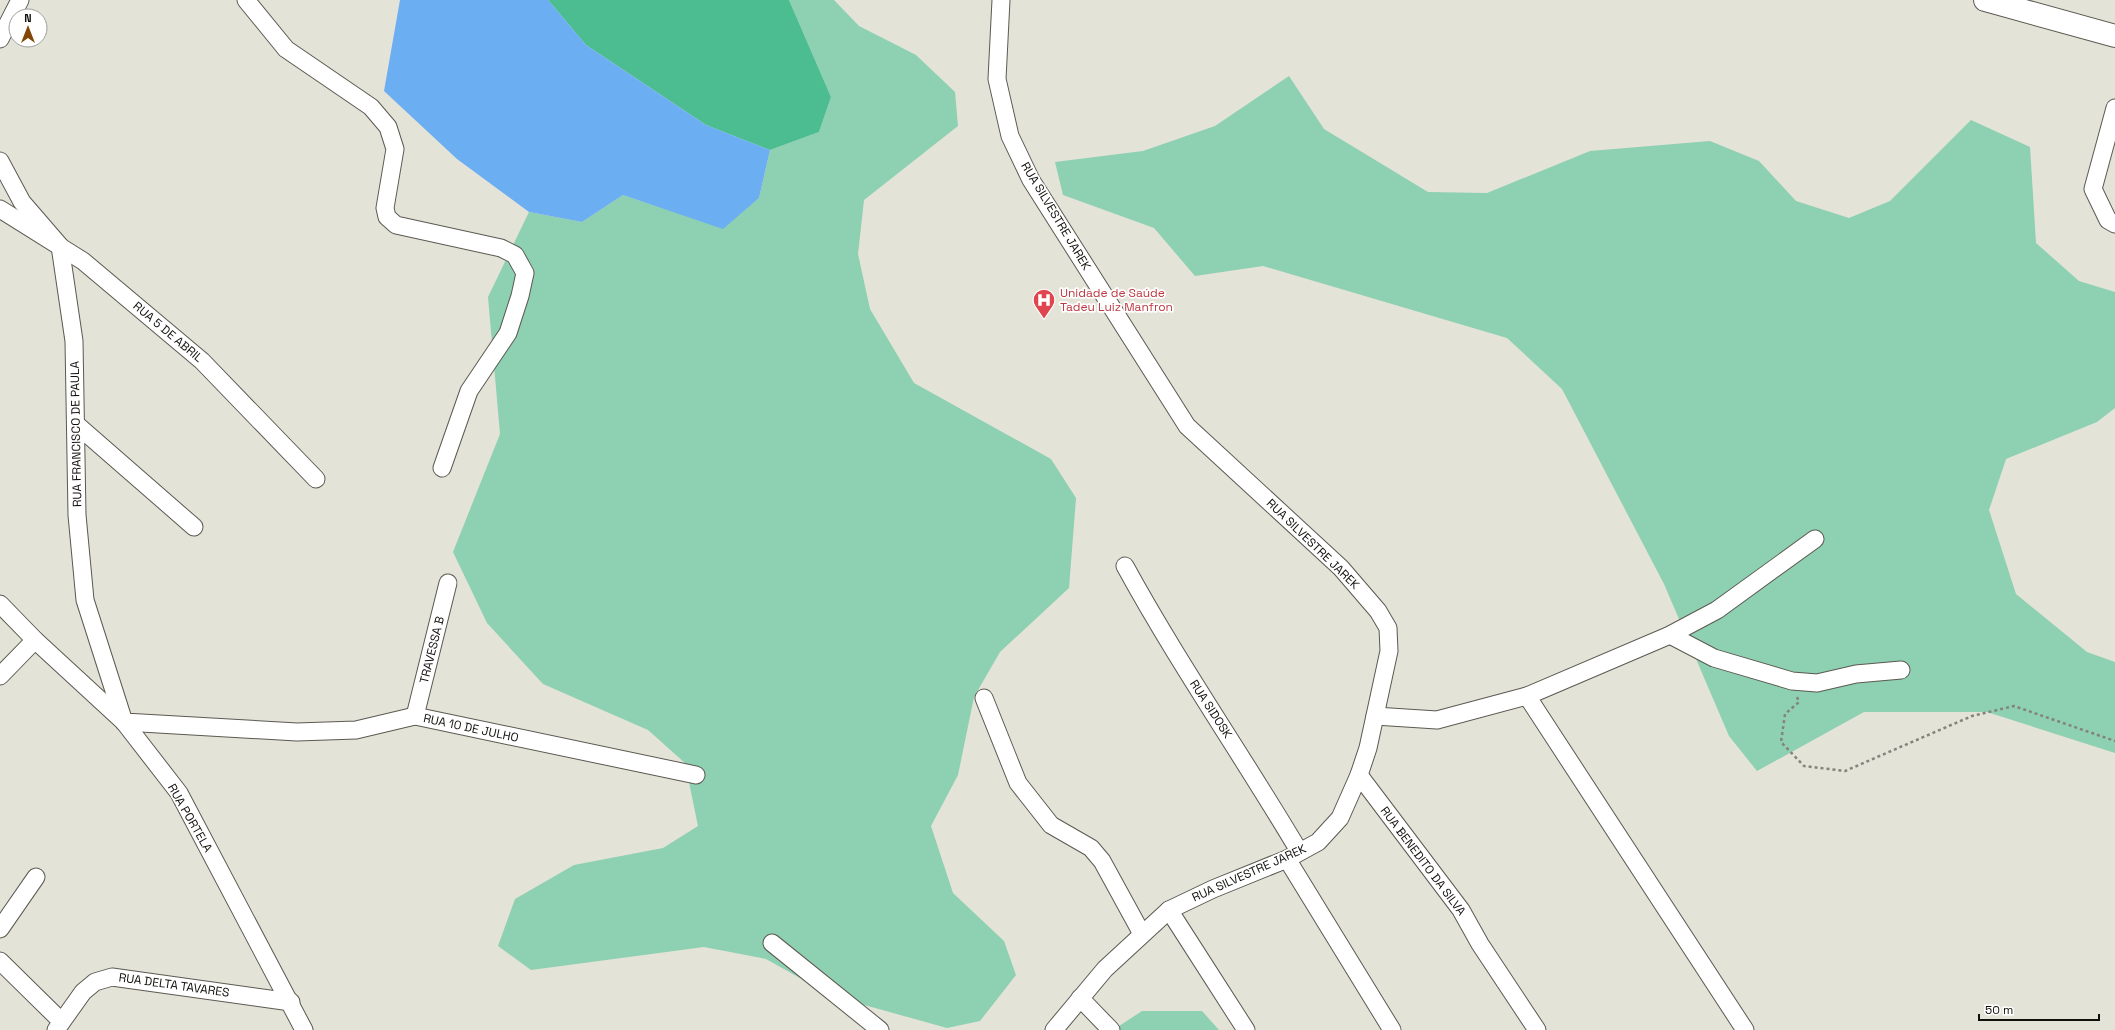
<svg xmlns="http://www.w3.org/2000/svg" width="2115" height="1030" viewBox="0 0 2115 1030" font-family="'Space Grotesk',sans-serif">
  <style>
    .green { fill: #8ed0b2 }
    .forest { fill: #4cbc91 }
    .water { fill: #6caef2 }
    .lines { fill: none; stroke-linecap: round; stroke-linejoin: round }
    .minor-casing { stroke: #5b5951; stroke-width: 19 }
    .major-casing { stroke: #5b5951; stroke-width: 24 }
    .path { stroke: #84837c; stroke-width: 2.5; stroke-dasharray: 3 3; stroke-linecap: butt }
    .minor { stroke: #fff; stroke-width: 17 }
    .major { stroke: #fff; stroke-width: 22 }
    .labels { text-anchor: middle; stroke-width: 3.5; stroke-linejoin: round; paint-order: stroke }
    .street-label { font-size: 12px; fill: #100f0c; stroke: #fff }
    .health-label { font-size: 12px; fill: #be3a42; stroke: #fff; text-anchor: start }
  </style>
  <rect width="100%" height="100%" fill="#e4e3d8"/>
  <!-- green -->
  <g class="green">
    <path d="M789 0H834L859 26 916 55 955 92 958 126 864 200 858 254 870 309 914 383 1051 459 1076 498 1069 588 1000 652 974 697 958 775 931 826 953 893 1004 941 1016 975 980 1021 947 1028 832 996 766 959 704 947 531 970 498 946 515 899 574 865 663 848 698 826 685 763 648 730 543 684 487 623 453 552 500 434 488 297 529 212 582 222 623 195 723 228 759 198 770 150 819 132 831 97Z"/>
    <path d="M1289 76 1324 129 1428 192 1487 193 1590 151 1710 141 1759 161 1796 201 1849 218 1890 201 1971 120 2030 147 2036 243 2079 281 2115 292V408L2097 422 2006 459 1989 510 2016 594 2087 652 2115 662V753L1987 712H1864L1757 771 1729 736 1664 584 1562 389 1507 338 1263 266 1195 276 1154 228 1063 195 1055 162 1143 151 1215 126Z"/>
    <path d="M1142 1011H1202L1219 1030H1113Z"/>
  </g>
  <!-- forest -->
  <path class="forest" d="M548 0H789L831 97 819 132 770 150 706 125 586 45Z"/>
  <!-- water -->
  <path class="water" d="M400 0H548L586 45 706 125 770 150 759 198 723 229 623 195 582 222 529 212 457 159 384 91Z"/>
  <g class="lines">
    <!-- minor casing -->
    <g class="minor-casing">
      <g id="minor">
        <path d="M246 0 286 49 371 107 388 127 395 149 385 208 387 217 396 225 501 248 515 255 525 273 520 296 508 333 469 391 442 468"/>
        <path d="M1001 0 997 79 1010 136 1031 180 1187 426 1341 568 1378 611 1388 628 1389 651 1368 748 1359 775 1340 818 1318 842 1287 859 1213 889 1169 910 1105 969 1054 1030"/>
        <path d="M0 39 20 0"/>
        <path d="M2115 108 2093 189 2108 220 2115 224"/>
        <path d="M0 161 22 202 60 246 74 341 77 515 85 600 124 722 297 732 356 730 415 716 696 775"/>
        <path d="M0 209 83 261 202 361 316 479"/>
        <path d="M77 425 194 527"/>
        <path d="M1125 566C1178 663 1242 755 1299 851"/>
        <path d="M0 604 35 640 124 722 179 793 304 1030"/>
        <path d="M1670 635 1714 658 1792 681 1817 683 1856 674 1901 670"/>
        <path d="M0 676 35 640"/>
        <path d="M1527 696 1745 1030"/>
        <path d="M984 698 1018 783 1051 825 1091 848 1102 861 1142 934"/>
        <path d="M415 716 448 583"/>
        <path d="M1375 716 1437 720 1527 696 1670 635 1717 610 1815 539"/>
        <path d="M1359 775 1461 910 1480 944 1537 1030"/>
        <path d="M1287 859 1392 1030"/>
        <path d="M1169 910 1246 1030"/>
        <path d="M0 929 36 877"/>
        <path d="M772 943 880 1030"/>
        <path d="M0 961 61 1021"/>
        <path d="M1080 998 1111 1030"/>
        <path d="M56 1030 83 992 95 982 112 977 291 1002"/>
      </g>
    </g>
    <!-- major casing -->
    <g class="major-casing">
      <path id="major" d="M1985 0 2115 36"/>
    </g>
    <!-- path -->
    <path class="path" d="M1797 697 1799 702 1785 714 1781 742 1804 766 1845 771 1972 716 2014 706 2115 741"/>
    <!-- minor -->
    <use href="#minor" class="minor"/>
    <!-- major -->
    <use href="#major" class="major"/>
  </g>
  <!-- icons -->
  <defs>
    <g id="hospital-pin" transform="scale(1.15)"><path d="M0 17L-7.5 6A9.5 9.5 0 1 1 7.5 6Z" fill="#e0444e" stroke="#fff"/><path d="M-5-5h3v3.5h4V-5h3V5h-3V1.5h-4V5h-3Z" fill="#fff"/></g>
  </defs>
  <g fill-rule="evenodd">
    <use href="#hospital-pin" x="1044" y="300"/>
  </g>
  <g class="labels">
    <!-- street labels -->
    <g class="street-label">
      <text transform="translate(1056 216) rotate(59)" y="4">RUA SILVESTRE JAREK</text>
      <text transform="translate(168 332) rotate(40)" y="4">RUA 5 DE ABRIL</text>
      <text transform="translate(76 434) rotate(-91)" y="4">RUA FRANCISCO DE PAULA</text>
      <text transform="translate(1313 544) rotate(44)" y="4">RUA SILVESTRE JAREK</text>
      <text transform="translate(432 650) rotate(-76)" y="4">TRAVESSA B</text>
      <text transform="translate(1211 709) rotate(57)" y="4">RUA SIDOSK</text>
      <text transform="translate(471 728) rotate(12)" y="4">RUA 10 DE JULHO</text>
      <text transform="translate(190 818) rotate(60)" y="4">RUA PORTELA</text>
      <text transform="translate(1423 861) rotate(53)" y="4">RUA BENEDITO DA SILVA</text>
      <text transform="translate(1249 873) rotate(-24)" y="4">RUA SILVESTRE JAREK</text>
      <text transform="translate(174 985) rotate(8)" y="4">RUA DELTA TAVARES</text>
    </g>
    <!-- health labels -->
    <g class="health-label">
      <text x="1060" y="297">Unidade de Saúde<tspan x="1060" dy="14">Tadeu Luiz Manfron</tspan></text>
    </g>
  </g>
  <!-- north arrow -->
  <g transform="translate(28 28)"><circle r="19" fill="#ffffff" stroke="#9f9f9e"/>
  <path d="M0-3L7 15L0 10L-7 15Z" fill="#834604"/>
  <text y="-6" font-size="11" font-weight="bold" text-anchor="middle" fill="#100f0c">N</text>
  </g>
  <!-- scale -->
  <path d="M1979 1014v6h120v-6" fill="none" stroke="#100f0c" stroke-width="2"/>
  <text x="1985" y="1014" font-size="12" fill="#100f0c" stroke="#ffffff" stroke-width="3" paint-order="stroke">50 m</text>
</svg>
